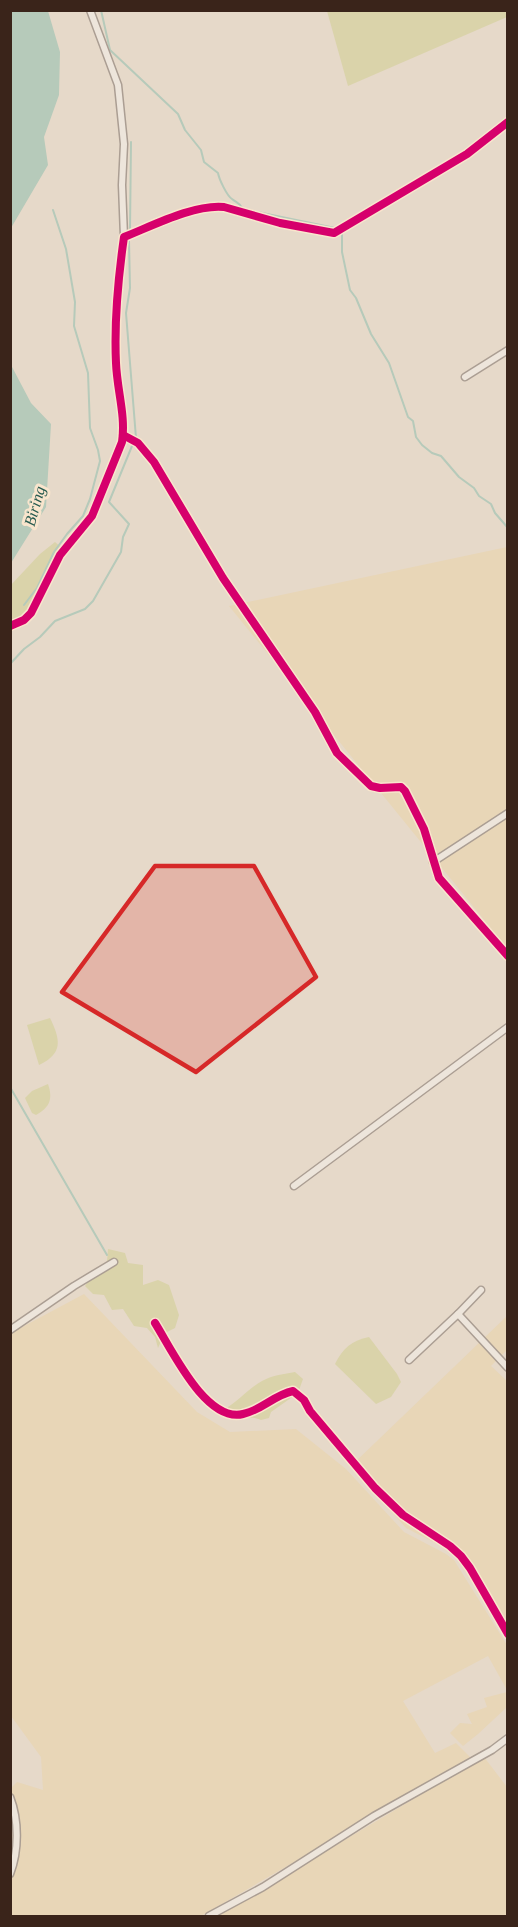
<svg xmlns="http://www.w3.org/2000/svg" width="518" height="1927" viewBox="0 0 518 1927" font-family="Georgia,serif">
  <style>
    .farmland { fill: #e8d6b7 }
    .green { fill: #dad3aa }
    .water { fill: #b6caba }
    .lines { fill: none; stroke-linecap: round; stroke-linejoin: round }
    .stream { stroke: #b6caba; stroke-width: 2 }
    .minor-casing { stroke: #ab9e93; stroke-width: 9 }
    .minor { stroke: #ede5db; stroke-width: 6 }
    .cycleway-casing { stroke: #f9e5cd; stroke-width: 11 }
    .cycleway { stroke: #d6006c; stroke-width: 8 }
    .marked { fill: #d62828; fill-opacity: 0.2; stroke: #d62828; stroke-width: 4.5; stroke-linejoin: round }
    .labels { text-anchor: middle; stroke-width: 6; stroke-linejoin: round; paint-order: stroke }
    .water-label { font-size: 16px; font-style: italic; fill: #285b50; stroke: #f9e5cd }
  </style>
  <rect width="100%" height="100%" fill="#e6d9c9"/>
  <!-- farmland -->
  <g class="farmland">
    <path d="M507 547V948L229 606Z"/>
    <path d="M84 1294 197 1412 230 1432 296 1429 346 1469 404 1532 446 1554 454 1560 507 1645V1690L488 1656 403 1701 435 1753 456 1743 472 1759 201 1916H11V1788L17 1782 43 1790 41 1757 11 1716V1333Z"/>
    <path d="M507 1316V1350L491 1366 507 1381V1630L453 1552 406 1528 351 1466Z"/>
    <path d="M507 1692V1707L478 1734 463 1746 450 1733 460 1723 472 1724 467 1714 487 1707 484 1698Z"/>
    <path d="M484 1757 507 1787V1916H217Z"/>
  </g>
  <!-- green -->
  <g class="green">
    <path d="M507 10V17L348 86 327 11Z"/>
    <path d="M55 542 64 550 40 588 38 605 20 620 11 623 10 586 40 554Z"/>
    <path d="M50 1018C60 1039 64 1053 39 1065L27 1025Z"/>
    <path d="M48 1084C53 1099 50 1107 36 1115L32 1113 25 1098 32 1091Z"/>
    <path d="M108 1249 125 1253 128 1263 143 1265V1285L158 1280 169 1285 179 1315 175 1328 165 1333 158 1348 155 1337 147 1328 134 1326 123 1309 112 1310 104 1295 93 1294 85 1286 96 1270 107 1262Z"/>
    <path d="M369 1337 397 1374 401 1382 391 1397 376 1404 335 1364C342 1349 352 1340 369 1337Z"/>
    <path d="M295 1372 303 1379 298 1393 271 1412 269 1418 261 1420C247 1413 233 1427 223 1410 238 1402 248 1389 262 1381 273 1375 284 1374 295 1372Z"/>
  </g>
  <!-- water -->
  <g class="water">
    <path d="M11 10 48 11 60 52 59 95 44 137 48 165 11 228Z"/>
    <path d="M11 365 31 403 51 424 46 507 11 563Z"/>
  </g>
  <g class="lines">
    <!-- stream -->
    <g class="stream">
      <path d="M101 10 110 50 178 114 185 130 201 150 204 162 218 173C219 179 227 196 232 199 237 203 240 203 243 209L335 228"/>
      <path d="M130 229 131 142"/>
      <path d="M342 233V252L350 290 356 298 371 334 389 363 408 417 413 421 416 437 422 445 432 453 441 456 459 477 474 488 479 496 491 504 495 513 508 528"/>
      <path d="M129 241 130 288 126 313 136 438"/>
      <path d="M24 605 37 588 54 552 67 534 83 516 90 499 100 461 98 450 90 428 88 373 74 326 75 302 66 249 53 210"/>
      <path d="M10 664 24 649 40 637 55 621 85 609 93 601 121 552 123 537 129 524 109 502 132 446"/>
      <path d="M10 1087 107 1255"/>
    </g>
    <!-- minor casing -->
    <g class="minor-casing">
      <g id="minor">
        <path d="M90 10 118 85 124 144 122 185 124 237"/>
        <path d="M465 377 508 350"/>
        <path d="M123 435 138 443 154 462 223 578 315 712 337 753 371 786 380 788 401 787 405 791 424 829 439 878 508 956"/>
        <path d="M10 626 24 620 31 613 60 555 92 516 122 442C126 416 117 390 116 363 114 321 118 279 124 237 152 226 194 204 224 207L280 223 334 233 467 154 508 122"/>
        <path d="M433 862 508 813"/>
        <path d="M294 1186 508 1027"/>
        <path d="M458 1314 481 1290"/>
        <path d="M155 1323C172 1350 206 1423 243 1414 262 1410 274 1395 293 1391L304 1400 310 1411 375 1488 403 1515 450 1546 461 1556 470 1568 508 1634"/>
        <path d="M10 1330 74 1286 114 1262"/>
        <path d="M409 1360 458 1314 508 1368"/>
        <path d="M10 1797C19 1820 19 1851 10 1874"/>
        <path d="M209 1916 263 1887 374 1816 492 1750 508 1738"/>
      </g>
    </g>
    <!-- minor -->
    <use href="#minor" class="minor"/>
    <!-- cycleway casing -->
    <g class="cycleway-casing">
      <g id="cycleway">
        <path d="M123 435 138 443 154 462 223 578 315 712 337 753 371 786 380 788 401 787 405 791 424 829 439 878 508 956"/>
        <path d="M10 626 24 620 31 613 60 555 92 516 122 442C126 416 117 390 116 363 114 321 118 279 124 237 152 226 194 204 224 207L280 223 334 233 467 154 508 122"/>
        <path d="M155 1323C172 1350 206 1423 243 1414 262 1410 274 1395 293 1391L304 1400 310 1411 375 1488 403 1515 450 1546 461 1556 470 1568 508 1634"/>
      </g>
    </g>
    <!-- cycleway -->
    <use href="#cycleway" class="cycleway"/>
  </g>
  <!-- marked area -->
  <path class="marked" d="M155 866H254L316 977 196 1072 62 992Z"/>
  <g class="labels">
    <!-- water labels -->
    <g class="water-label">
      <text transform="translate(34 506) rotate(-74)" y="6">Biring</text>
    </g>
  </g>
  <!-- border -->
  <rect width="518" height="1927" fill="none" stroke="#3a241a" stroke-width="24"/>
</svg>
